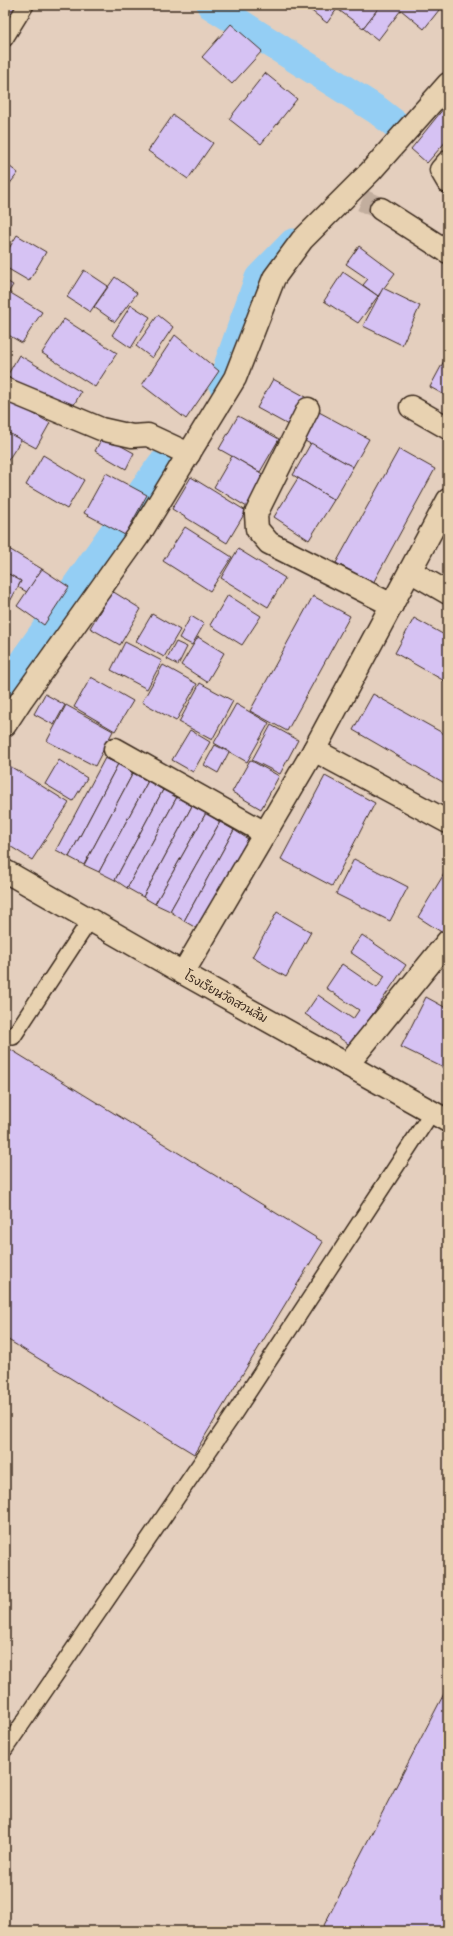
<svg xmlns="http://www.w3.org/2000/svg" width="453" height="1936" viewBox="0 0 453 1936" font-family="Delius,'Playpen Sans Thai',sans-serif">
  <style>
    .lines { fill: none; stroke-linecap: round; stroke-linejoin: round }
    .canal { stroke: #94cef4; stroke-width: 29 }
    .building { fill: #d6c2f3; stroke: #3b2a1e }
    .minor-tunnel { stroke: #c2ae9e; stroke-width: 22; stroke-dasharray: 22 11; stroke-linecap: butt }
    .service-casing { stroke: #3b2a1e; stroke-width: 18 }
    .minor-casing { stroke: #3b2a1e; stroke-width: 25 }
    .service { stroke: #e8d2b1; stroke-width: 15 }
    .minor { stroke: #e8d2b1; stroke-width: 22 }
    .labels { text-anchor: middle; stroke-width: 3.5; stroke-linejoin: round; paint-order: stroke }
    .street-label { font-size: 12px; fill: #3b2a1e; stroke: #e8d2b1 }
  </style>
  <rect width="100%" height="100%" fill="#e4cfbe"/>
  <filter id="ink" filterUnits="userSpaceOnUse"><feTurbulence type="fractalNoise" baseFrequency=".025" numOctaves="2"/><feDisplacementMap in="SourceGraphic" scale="8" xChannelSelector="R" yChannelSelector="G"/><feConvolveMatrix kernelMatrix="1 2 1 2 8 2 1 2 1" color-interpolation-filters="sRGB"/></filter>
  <g filter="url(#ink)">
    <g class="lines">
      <!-- canal -->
      <g class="canal">
        <path d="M211 5 377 110 403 130"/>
        <path d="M222 383 259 278 293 243"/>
        <path d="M5 692 18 669 161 465"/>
      </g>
    </g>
    <!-- building -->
    <g class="building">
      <path d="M5 5H18L5 25Z"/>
      <path d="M304 5H332L337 9 327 23Z"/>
      <path d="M332 5H381L363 28Z"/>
      <path d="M381 5H443L424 29 401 10 378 40 363 28Z"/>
      <path d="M231 24 262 51 232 84 202 57Z"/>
      <path d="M265 73 297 99 261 144 229 119Z"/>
      <path d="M448 103V139L427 163 411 149Z"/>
      <path d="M173 115 213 143 188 179 148 151Z"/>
      <path d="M5 163 18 173 5 190Z"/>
      <path d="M17 235 46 252 29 281 5 267V255Z"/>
      <path d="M359 246 395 273 378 296 363 285 368 279 346 264Z"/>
      <path d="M84 270 108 286 90 312 67 297Z"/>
      <path d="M343 272 378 296 358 323 324 301Z"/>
      <path d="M115 277 137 293 115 322 94 307Z"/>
      <path d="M5 280 13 285 5 298Z"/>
      <path d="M383 288 420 306 402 345 363 326Z"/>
      <path d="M9 292 42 312 22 343 5 333V298Z"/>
      <path d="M131 305 150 317 131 348 112 335Z"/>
      <path d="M158 315 173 327 152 358 136 346Z"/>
      <path d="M64 319 117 353 95 387 42 353Z"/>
      <path d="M175 335 219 371 186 419 142 385Z"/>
      <path d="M19 355 81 392 70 412 7 376Z"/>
      <path d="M445 359 448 361V397L430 387Z"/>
      <path d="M273 379 306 397 290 426 257 408Z"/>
      <path d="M11 401 50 423 36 448 5 431V411Z"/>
      <path d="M319 412 369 439 353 467 305 441Z"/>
      <path d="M238 416 279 439 260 472 219 449Z"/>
      <path d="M5 431 21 440 5 465Z"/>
      <path d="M103 436 134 453 126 469 95 451Z"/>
      <path d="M311 443 353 467 334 500 293 475Z"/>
      <path d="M399 449 435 469 373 583 336 563Z"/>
      <path d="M43 455 84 480 67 509 26 485Z"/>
      <path d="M232 456 271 479 252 510 214 487Z"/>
      <path d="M106 473 147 495 125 535 84 513Z"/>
      <path d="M191 477 246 511 227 543 172 509Z"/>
      <path d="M298 478 334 500 309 540 274 517Z"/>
      <path d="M185 527 232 557 210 591 163 561Z"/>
      <path d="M9 549 42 569 27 592 18 587 21 581 5 572V555Z"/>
      <path d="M238 549 285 578 268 607 221 578Z"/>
      <path d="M42 569 69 587 44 625 17 606Z"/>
      <path d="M5 572 21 581 7 607 5 606Z"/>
      <path d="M112 591 141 609 120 645 90 628Z"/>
      <path d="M228 595 261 616 242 645 210 625Z"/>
      <path d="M313 596 350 616 287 731 250 711Z"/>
      <path d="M152 614 180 630 164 657 136 641Z"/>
      <path d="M191 616 204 624 192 645 179 638Z"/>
      <path d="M414 618 448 637V683L395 653Z"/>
      <path d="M198 637 224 653 207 682 181 665Z"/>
      <path d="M125 642 162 661 147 689 111 670Z"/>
      <path d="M176 642 187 647 178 665 167 659Z"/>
      <path d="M163 665 197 684 176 721 142 702Z"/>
      <path d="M91 677 133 701 115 731 74 707Z"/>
      <path d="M200 683 233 701 212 740 179 722Z"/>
      <path d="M45 694 65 705 54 725 34 714Z"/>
      <path d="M373 694 448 736V785L353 730Z"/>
      <path d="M236 704 269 723 247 762 214 743Z"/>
      <path d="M66 705 113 731 95 766 47 741Z"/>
      <path d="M271 725 298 740 280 774 252 760Z"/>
      <path d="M190 730 210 742 193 772 172 760Z"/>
      <path d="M215 745 229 752 218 773 204 765Z"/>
      <path d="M105 758 118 764 69 857 56 850Z"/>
      <path d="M59 760 87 778 73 801 45 784Z"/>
      <path d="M250 760 279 776 261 809 232 792Z"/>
      <path d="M5 763 69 803 32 860 5 843Z"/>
      <path d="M118 764 133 773 84 865 69 857Z"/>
      <path d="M133 773 148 781 99 872 84 865Z"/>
      <path d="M325 776 375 803 332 886 281 859Z"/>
      <path d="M148 781 163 790 115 880 99 872Z"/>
      <path d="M163 790 177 797 127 888 115 880Z"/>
      <path d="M177 797 192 806 143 897 127 888Z"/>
      <path d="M192 806 206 813 155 904 143 897Z"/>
      <path d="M206 813 220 822 170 911 155 904Z"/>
      <path d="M220 822 234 830 184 921 170 911Z"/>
      <path d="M234 830 248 839 198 929 184 921Z"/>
      <path d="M354 859 408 887 390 921 336 894Z"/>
      <path d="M444 874 448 876V932L446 935 418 917Z"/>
      <path d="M277 912 311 932 286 977 252 957Z"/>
      <path d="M362 935 406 965 351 1046 305 1014 318 995 353 1019 359 1010 326 988 342 964 377 988 385 976 350 952Z"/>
      <path d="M426 997 448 1009V1070L401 1047Z"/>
      <path d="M5 1046 323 1242 194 1454 5 1338Z"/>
      <path d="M448 1686V1931H321Z"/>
    </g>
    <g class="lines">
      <!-- minor-tunnel -->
      <path class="minor-tunnel" d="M362 200 381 209"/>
      <!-- service casing -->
      <g class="service-casing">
        <g id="service">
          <path d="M5 39 26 5"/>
          <path d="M13 1037 90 920"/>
          <path d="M5 1749 230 1420 432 1112"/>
        </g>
      </g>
      <!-- minor casing -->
      <g class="minor-casing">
        <g id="minor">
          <path d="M448 162 441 170 448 182"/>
          <path d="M381 209 448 252"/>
          <path d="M5 389 101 429 132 436 148 435 189 454"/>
          <path d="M411 407 448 428"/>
          <path d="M308 409 256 514 257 529 269 543 392 605"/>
          <path d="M410 571 448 593"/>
          <path d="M5 725 22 699 141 532 235 378 274 278 302 240 370 172 448 84"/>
          <path d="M115 749 265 833"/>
          <path d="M314 750 448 822"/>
          <path d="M5 871 183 973 448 1121"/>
          <path d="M183 973 314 750 448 500"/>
          <path d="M347 1065 448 941"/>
        </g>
      </g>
      <!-- service -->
      <use href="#service" class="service"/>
      <!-- minor -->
      <use href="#minor" class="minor"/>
    </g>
  </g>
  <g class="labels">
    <!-- street labels -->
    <g class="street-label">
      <text transform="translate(226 997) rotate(29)" y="4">โรงเรียนวัดสวนส้ม</text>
    </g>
  </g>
  <!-- margin -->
  <rect width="453" height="1936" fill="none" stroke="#e8d2b1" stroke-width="20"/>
  <rect x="10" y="10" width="433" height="1916" fill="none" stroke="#3b2a1e" stroke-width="1.5" filter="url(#ink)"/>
</svg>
